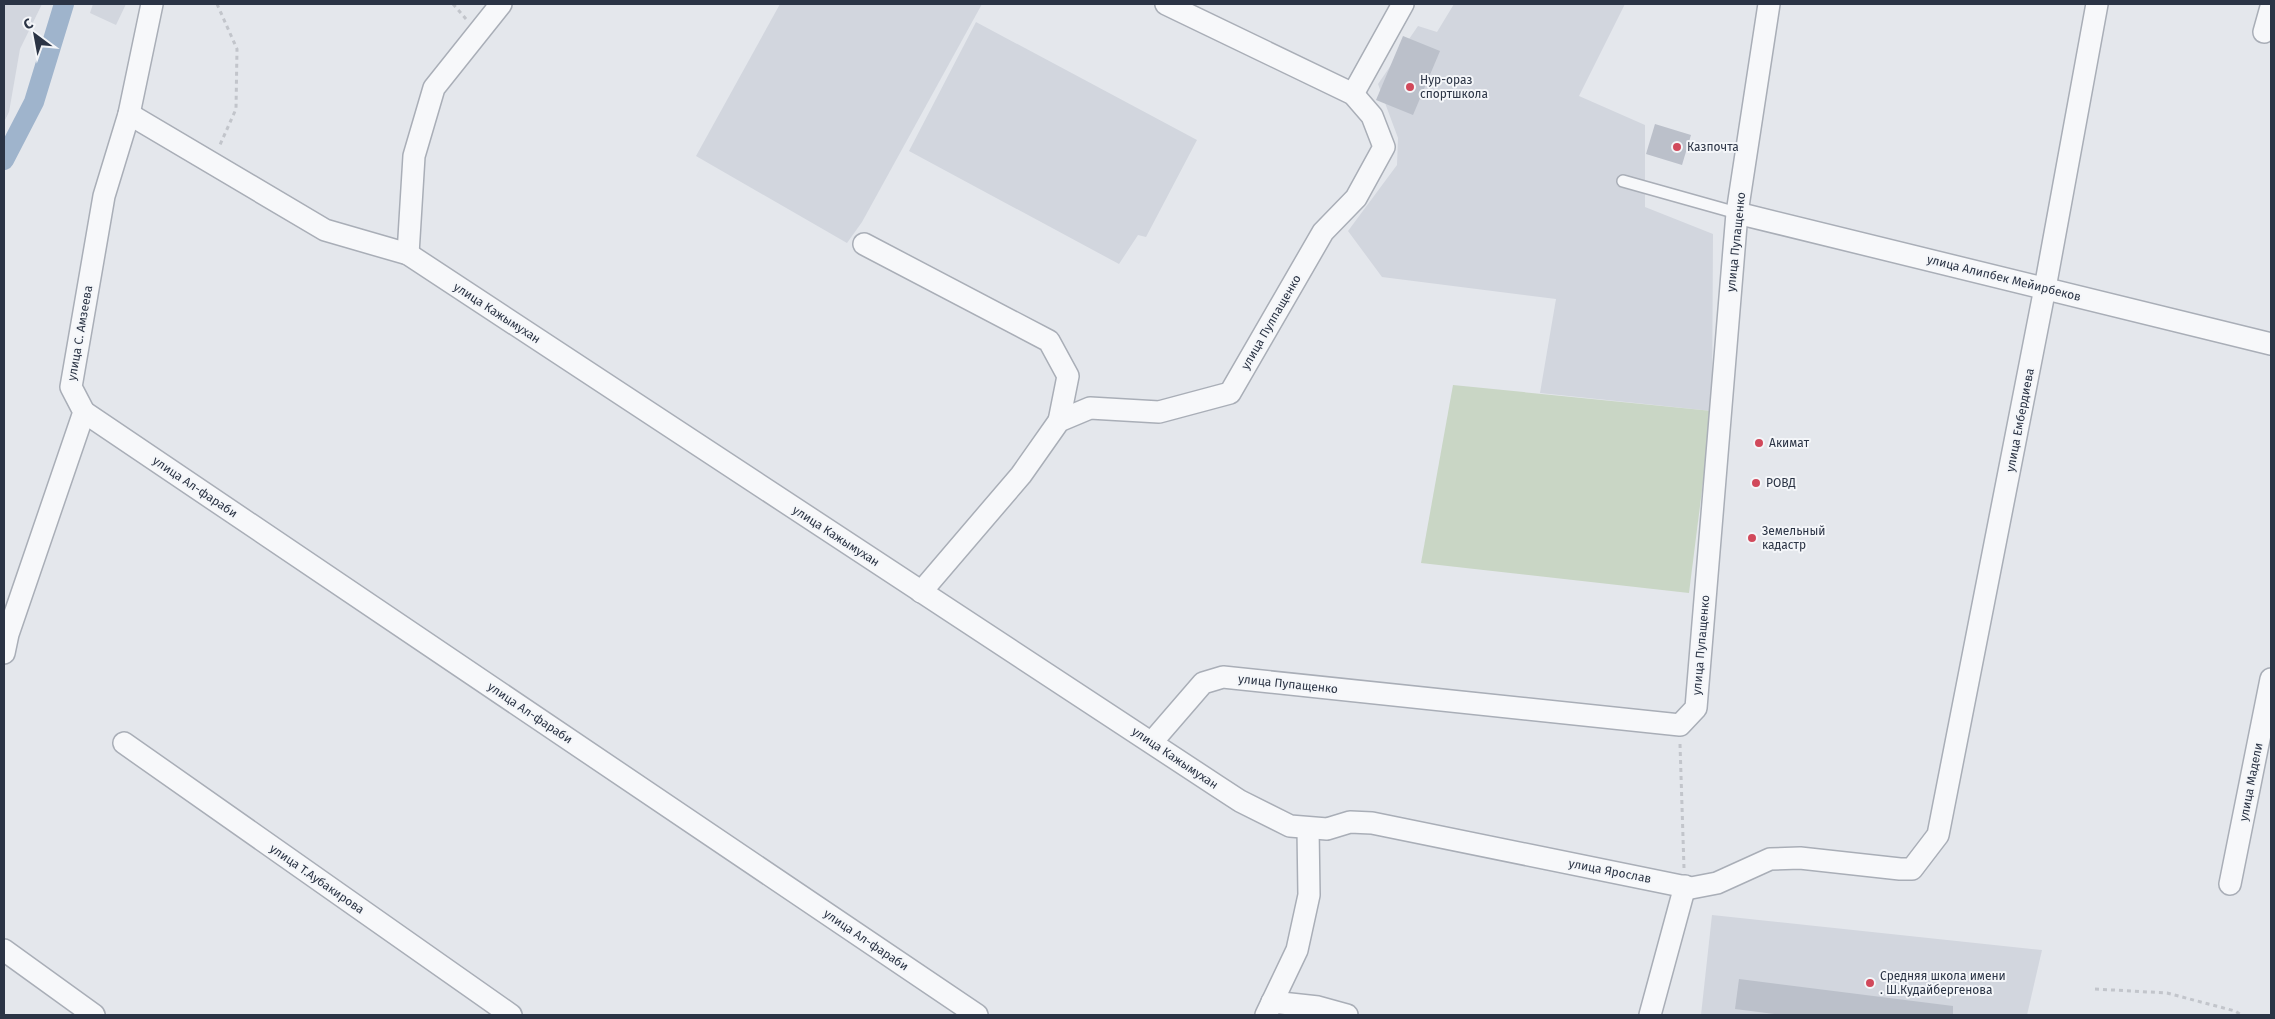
<svg xmlns="http://www.w3.org/2000/svg" width="2275" height="1019" viewBox="0 0 2275 1019" font-family="'Fira Sans',sans-serif">
  <style>
    .built { fill: #d2d6de }
    .green { fill: #c9d6c5 }
    .lines { fill: none; stroke-linecap: round; stroke-linejoin: round }
    .canal { stroke: #9fb4cc; stroke-width: 20 }
    .building { fill: #bbc0ca }
    .service-casing { stroke: #a9aeb7; stroke-width: 14 }
    .minor-casing { stroke: #a9aeb7; stroke-width: 24 }
    .path { stroke: #c2c5cb; stroke-width: 3; stroke-dasharray: 4 4; stroke-linecap: butt }
    .service { stroke: #f7f8fa; stroke-width: 11 }
    .minor { stroke: #f7f8fa; stroke-width: 21 }
    .poi-dot { fill: #d1495b; stroke: #f4f6f9; stroke-width: 2 }
    .labels { text-anchor: middle; stroke-width: 4; stroke-linejoin: round; paint-order: stroke }
    .poi-label { font-size: 12px; fill: #2b3445; stroke: #f4f6f9; text-anchor: start }
    .street-label { font-size: 12px; fill: #2b3445; stroke: #f4f6f9 }
  </style>
  <rect width="100%" height="100%" fill="#e4e7ec"/>
  <!-- built -->
  <g class="built">
    <path d="M4 4H42L20 49 9 112 4 122Z"/>
    <path d="M93 4H126L116 25 90 13Z"/>
    <path d="M780 4H982L862 222 847 243 696 156Z"/>
    <path d="M1454 4H1625L1579 96 1645 125V207L1713 234 1712 411 1540 393 1556 299 1382 277 1348 231 1397 165 1398 138 1378 84 1418 26 1437 32Z"/>
    <path d="M976 22 1197 140 1146 237 1138 235 1119 264 909 151Z"/>
    <path d="M1712 915 2042 950 2027 1015H1701Z"/>
  </g>
  <!-- green -->
  <path class="green" d="M1453 385 1712 411 1689 593 1421 563Z"/>
  <g class="lines">
    <!-- canal -->
    <path class="canal" d="M4 160 34 102 64 4"/>
  </g>
  <!-- building -->
  <g class="building">
    <path d="M1403 36 1440 51 1413 115 1376 100Z"/>
    <path d="M1655 124 1691 135 1682 165 1646 154Z"/>
    <path d="M1739 979 1953 1006V1015H1783L1735 1009Z"/>
  </g>
  <g class="lines">
    <!-- service casing -->
    <g class="service-casing">
      <path id="service" d="M1623 181 1737 213"/>
    </g>
    <!-- minor casing -->
    <g class="minor-casing">
      <g id="minor">
        <path d="M2264 32 2271 7"/>
        <path d="M1353 94 1403 4"/>
        <path d="M129 114 325 230 408 254 1217 786 1240 801 1290 826 1327 829 1350 822 1372 823 1691 888 1717 883 1770 859 1800 858 1900 869H1912L1938 835 2045 288 2097 4"/>
        <path d="M1737 213 2271 344"/>
        <path d="M864 244 1049 341 1068 376 1059 421"/>
        <path d="M408 254 414 156 434 88 501 4"/>
        <path d="M84 412 977 1015"/>
        <path d="M921 592 1021 475 1059 421 1090 408 1159 412 1230 393 1323 232 1356 198 1384 147 1372 116 1353 94 1166 4"/>
        <path d="M4 653 8 634 84 412 71 387 104 196 129 114 152 4"/>
        <path d="M1152 742 1203 683 1223 677 1680 725 1696 708 1737 213 1769 4"/>
        <path d="M124 743 511 1015"/>
        <path d="M2230 884 2271 679"/>
        <path d="M4 950 94 1015"/>
        <path d="M1272 1002 1318 1007 1347 1015"/>
        <path d="M1266 1015 1297 950 1309 895 1308 828"/>
        <path d="M1650 1015 1685 886"/>
      </g>
    </g>
    <!-- path -->
    <g class="path">
      <path d="M217 4 237 49 236 109 219 147"/>
      <path d="M453 4 466 19"/>
      <path d="M1680 744 1684 868"/>
      <path d="M2095 989 2167 993 2235 1011 2241 1015"/>
    </g>
    <!-- service -->
    <use href="#service" class="service"/>
    <!-- minor -->
    <use href="#minor" class="minor"/>
  </g>
  <!-- markers -->
  <g class="poi-dot">
    <circle cx="1410" cy="87" r="5"/>
    <circle cx="1677" cy="147" r="5"/>
    <circle cx="1759" cy="443" r="5"/>
    <circle cx="1756" cy="483" r="5"/>
    <circle cx="1752" cy="538" r="5"/>
    <circle cx="1870" cy="983" r="5"/>
  </g>
  <g class="labels">
    <!-- poi labels -->
    <g class="poi-label">
      <text x="1420" y="84">Нур-ораз<tspan x="1420" dy="14">спортшкола</tspan></text>
      <text x="1687" y="151">Казпочта</text>
      <text x="1769" y="447">Акимат</text>
      <text x="1766" y="487">РОВД</text>
      <text x="1762" y="535">Земельный<tspan x="1762" dy="14">кадастр</tspan></text>
      <text x="1880" y="980">Средняя школа имени<tspan x="1880" dy="14">. Ш.Кудайбергенова</tspan></text>
    </g>
    <!-- street labels -->
    <g class="street-label">
      <text transform="translate(1736 242) rotate(-84)" y="4">улица Пупащенко</text>
      <text transform="translate(2004 278) rotate(14)" y="4">улица Алипбек Мейирбеков</text>
      <text transform="translate(497 313) rotate(33)" y="4">улица Кажымухан</text>
      <text transform="translate(1271 322) rotate(-60)" y="4">улица Пулпащенко</text>
      <text transform="translate(80 333) rotate(-80)" y="4">улица С. Амзеева</text>
      <text transform="translate(2020 420) rotate(-79)" y="4">улица Ембердиева</text>
      <text transform="translate(195 487) rotate(34)" y="4">улица Ал-фараби</text>
      <text transform="translate(836 536) rotate(33)" y="4">улица Кажымухан</text>
      <text transform="translate(1701 645) rotate(-85)" y="4">улица Пупащенко</text>
      <text transform="translate(1288 684) rotate(6)" y="4">улица Пупащенко</text>
      <text transform="translate(530 713) rotate(34)" y="4">улица Ал-фараби</text>
      <text transform="translate(1175 758) rotate(34)" y="4">улица Кажымухан</text>
      <text transform="translate(2251 782) rotate(-79)" y="4">улица Мадели</text>
      <text transform="translate(1610 871) rotate(11)" y="4">улица Ярослав</text>
      <text transform="translate(317 879) rotate(35)" y="4">улица Т.Аубакирова</text>
      <text transform="translate(866 940) rotate(34)" y="4">улица Ал-фараби</text>
    </g>
  </g>
  <!-- border -->
  <rect width="2275" height="1019" fill="none" stroke="#2b3445" stroke-width="10"/>
  <!-- north arrow -->
  <g transform="translate(35 35) rotate(328)" stroke="#f4f6f9" stroke-width="4" paint-order="stroke">
  <path d="M0-4L9 19L0 12L-9 19Z" fill="#2b3445"/>
  <text y="-8" font-size="14" font-weight="bold" text-anchor="middle" fill="#2b3445">С</text>
  </g>
</svg>
